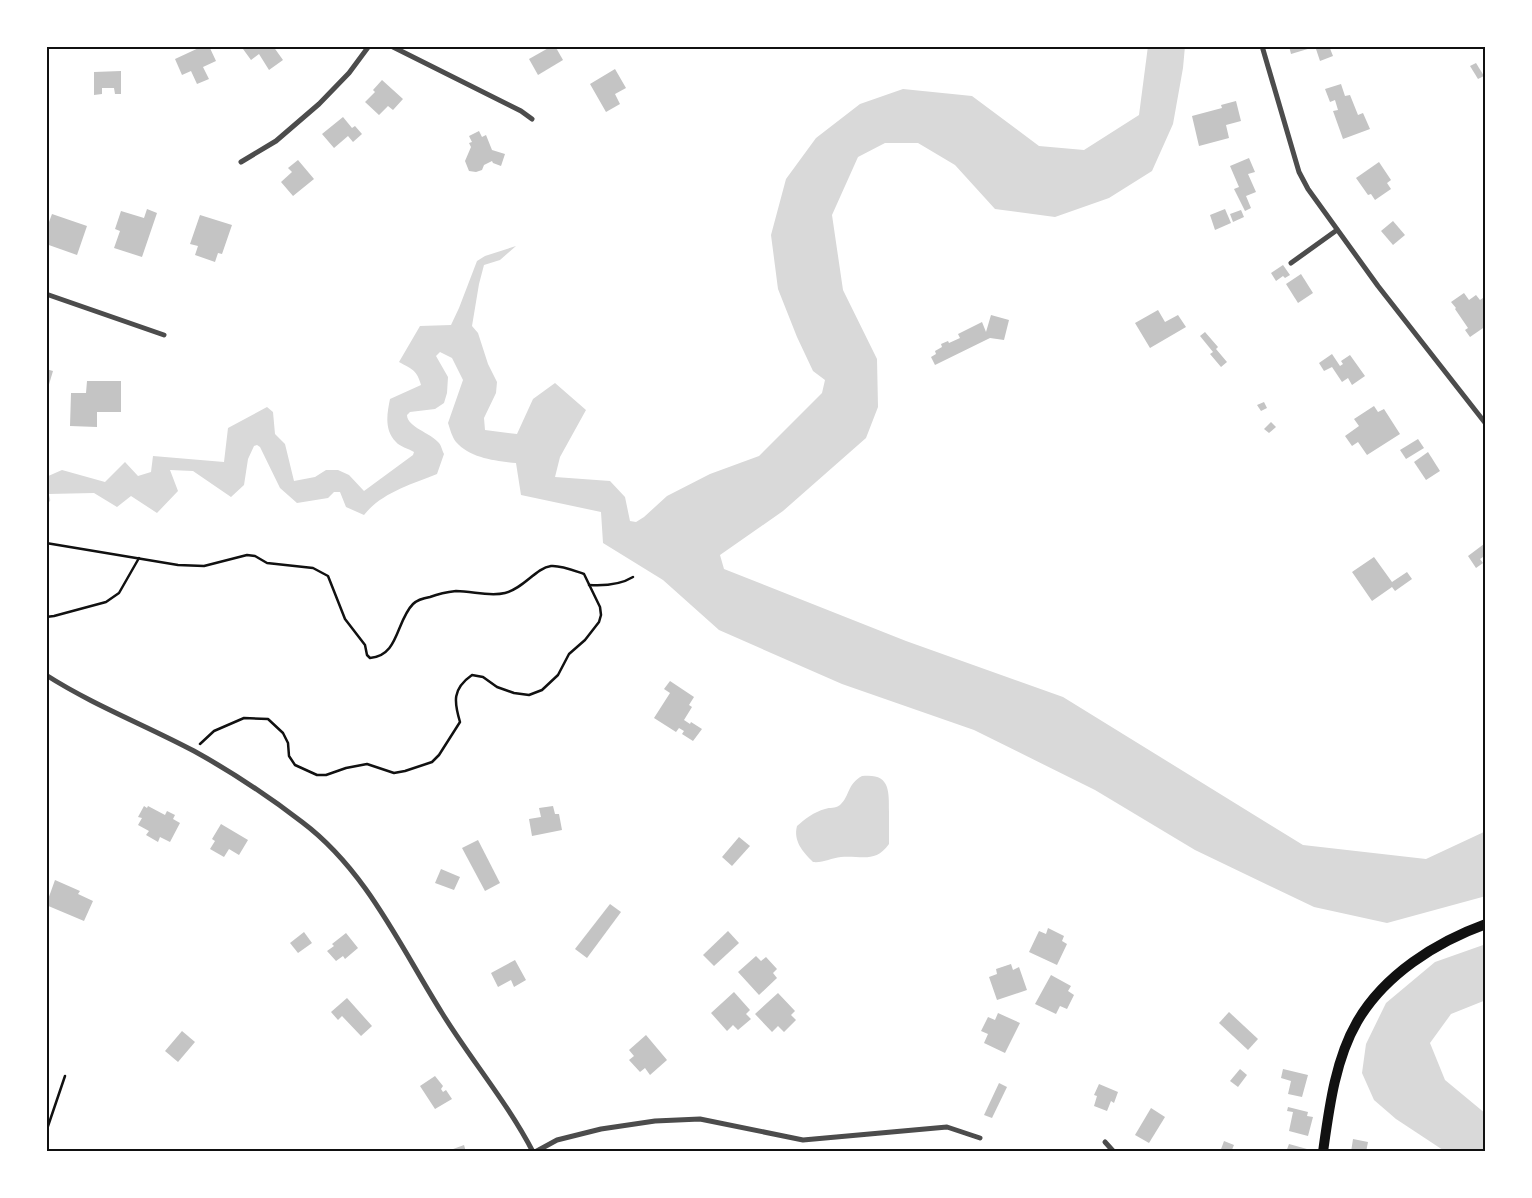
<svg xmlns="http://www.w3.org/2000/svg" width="1532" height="1198" viewBox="0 0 1532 1198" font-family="'PT Sans Narrow',sans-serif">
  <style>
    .water { fill: #d9d9d9 }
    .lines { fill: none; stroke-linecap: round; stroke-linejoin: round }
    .stream { stroke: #d9d9d9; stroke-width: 4.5 }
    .building { fill: #c4c4c4 }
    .path { stroke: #111; stroke-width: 2.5 }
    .minor { stroke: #4c4c4c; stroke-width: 5 }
    .secondary { stroke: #111; stroke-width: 10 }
    .neatline { fill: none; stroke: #111; stroke-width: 2 }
  </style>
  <rect width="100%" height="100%" fill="#fff"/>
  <!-- water -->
  <g class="water">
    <path d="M1148 46H1185L1183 68 1173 124 1152 171 1109 198 1055 217 995 209 955 165 918 143H885L858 157 832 215 843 290 877 359 878 407 866 438 783 511 720 555 724 569 906 641 1063 697 1303 845 1426 859 1486 831V896L1387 923 1314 907 1195 850 1095 790 974 730 842 684 719 630 663 580 603 543 601 512 521 495 516 463C495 461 470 458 456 442 452 437 450 429 448 423L463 380 452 358 440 352 436 356 448 377 447 393 444 403 435 409 410 412 407 415C407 427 431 433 439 443 441 445 442 450 444 454L437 474C412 484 381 493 364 515L346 507 340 492H334L328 498 297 503 280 488 260 447 257 445 254 446 248 459 244 485 231 497 193 471 170 470 178 491 157 513 131 496 117 507 94 493 48 494 46 498V477L62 470 105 482 125 462 138 476 151 472 153 456 224 462 228 428 267 407 273 412 275 434 285 444 294 481 315 477 326 470H338L349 475 364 491 413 455 414 452C408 448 400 447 396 442 384 430 387 414 390 399L421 385C417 370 412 369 399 362L420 326 451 325 459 308 477 261 485 256 516 246 500 260 484 265 479 284 472 326 478 333 488 364 497 382 496 393 484 418 485 430 517 434 533 399 555 383 586 410 560 457 555 477 610 481 625 497 630 521 636 522 644 517 667 496 710 474 759 456 822 393 825 380 813 371 797 337 778 289 771 235 786 179 816 138 860 104 903 89 972 96 1039 146 1084 150 1139 115Z"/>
    <path d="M862 776C890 773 889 790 889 812 889 822 889 833 889 844 875 864 860 855 841 857 831 858 823 863 813 862 803 852 793 841 797 826 805 819 814 812 825 809 830 807 835 809 840 805 850 796 847 784 862 776Z"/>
    <path d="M1486 944V1000L1451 1014 1430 1043 1445 1080 1486 1114V1152H1446L1396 1119 1374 1100 1362 1073 1366 1044 1386 1003 1435 962Z"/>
  </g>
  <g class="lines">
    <!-- stream -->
    <path class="stream" d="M46 492 48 500 46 502"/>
  </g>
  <!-- building -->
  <g class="building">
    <path d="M203 46H209L216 61 203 67 209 79 197 84 191 71 182 75 175 59Z"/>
    <path d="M247 46H273L283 60 269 70 259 54 251 60 243 49Z"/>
    <path d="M552 46H555L563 60 538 75 529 59Z"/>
    <path d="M1289 46H1311V48L1291 54Z"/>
    <path d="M1325 46H1329L1333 56 1320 61 1316 49Z"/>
    <path d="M1476 63 1484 76 1478 79 1470 66Z"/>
    <path d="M615 69 626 88 615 94 620 104 606 112 590 84Z"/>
    <path d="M121 71V94H115L114 88H102V94L94 95V72Z"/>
    <path d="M382 80 403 99 393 110 388 106 379 115 365 102 375 92 373 90Z"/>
    <path d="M1341 84 1345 96 1350 95 1358 115 1363 113 1370 129 1343 139 1333 111 1338 110 1335 100 1330 102 1325 89Z"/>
    <path d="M1236 101 1241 121 1226 125 1229 138 1199 146 1192 116 1222 108 1221 105Z"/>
    <path d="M343 117 352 128 355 126 362 134 353 142 348 136 334 148 322 134Z"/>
    <path d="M479 131 482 137 486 135 492 150 505 154 501 166 493 163 492 161 484 165 482 170 476 172 469 171 465 161 471 147 469 143 472 142 469 136Z"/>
    <path d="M1249 158 1255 172 1248 174 1256 192 1246 196 1251 208 1245 211 1234 189 1239 187 1230 166Z"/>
    <path d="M298 160 314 179 293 196 281 182 292 172 288 168Z"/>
    <path d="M1379 162 1391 180 1387 183 1391 189 1375 200 1371 194 1368 195 1356 178Z"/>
    <path d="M147 209 157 213 142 257 114 248 120 231 115 229 121 211 144 218Z"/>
    <path d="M1225 209 1231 223 1215 230 1210 215Z"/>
    <path d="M1241 210 1244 217 1233 222 1230 214Z"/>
    <path d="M52 214 87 226 77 255 46 244V230Z"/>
    <path d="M200 215 232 225 222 254 218 253 215 262 195 255 198 246 190 244Z"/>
    <path d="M1393 221 1405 235 1393 245 1381 231Z"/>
    <path d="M1283 265 1290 275 1285 278 1283 276 1276 281 1271 273Z"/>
    <path d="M1301 274 1313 293 1298 303 1286 284Z"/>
    <path d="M1464 293 1469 300 1476 295 1480 300 1486 296V316L1484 317 1486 326 1470 337 1465 330 1468 328 1455 309 1456 308 1451 302Z"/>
    <path d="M1158 310 1165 322 1178 315 1186 327 1150 348 1135 323Z"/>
    <path d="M991 315 1009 320 1004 340 990 338 935 365 931 357 936 354 935 351 942 347 941 344 948 341 949 343 960 338 958 334 982 322 986 332Z"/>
    <path d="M1205 332 1218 347 1216 349 1227 362 1221 367 1210 354 1213 352 1200 336Z"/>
    <path d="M1332 354 1340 366 1343 364 1341 361 1350 355 1365 376 1352 385 1348 378 1342 382 1332 367 1324 371 1319 363Z"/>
    <path d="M46 369 53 371 47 391H46Z"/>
    <path d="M87 381H121V412H97V427L70 426 71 393H86Z"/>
    <path d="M1264 402 1267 408 1261 411 1257 405Z"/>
    <path d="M1374 406 1378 412 1384 409 1400 434 1367 455 1358 442 1352 446 1345 436 1359 426 1354 419Z"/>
    <path d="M1271 422 1276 427 1269 433 1264 429Z"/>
    <path d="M1418 439 1424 448 1406 459 1400 450Z"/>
    <path d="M1428 452 1440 471 1426 480 1414 462Z"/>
    <path d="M1484 544 1486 547V555L1480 559 1483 563 1476 568 1468 556Z"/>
    <path d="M1374 557 1392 582 1407 572 1412 579 1395 591 1392 587 1372 601 1352 572Z"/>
    <path d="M670 681 694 697 689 705 692 707 684 720 690 724 691 722 702 729 693 741 682 734 684 731 679 728 676 732 654 718 670 693 664 689Z"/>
    <path d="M144 806 147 808 148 806 165 815 167 811 175 815 173 819 180 823 170 842 160 837 158 842 146 835 149 831 138 825 142 818 138 817Z"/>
    <path d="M553 806 555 814H559L562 830 532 836 529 819 541 817 539 808Z"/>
    <path d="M221 824 248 840 239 855 229 849 224 857 210 849 215 841 212 839Z"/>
    <path d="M739 837 750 846 732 866 722 857Z"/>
    <path d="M478 840 500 883 485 891 462 848Z"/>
    <path d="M441 869 460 877 454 890 435 883Z"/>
    <path d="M55 880 80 891 78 894 93 901 84 921 46 905Z"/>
    <path d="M610 904 621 912 587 958 575 949Z"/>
    <path d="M1048 928 1064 936 1062 941 1067 944 1057 965 1029 952 1039 931 1046 934Z"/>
    <path d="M728 931 739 943 714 966 703 955Z"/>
    <path d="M304 932 312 943 298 953 290 943Z"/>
    <path d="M346 933 358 948 345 959 343 956 336 961 327 951 334 946 332 944Z"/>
    <path d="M756 956 761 961 766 957 777 969 773 973 777 978 759 995 738 972Z"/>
    <path d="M515 960 526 980 514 987 511 980 498 987 491 973Z"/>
    <path d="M1011 964 1013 970 1019 967 1027 990 997 1000 989 977 997 974 996 969Z"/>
    <path d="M1051 975 1071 986 1068 991 1074 995 1067 1009 1060 1006 1056 1014 1035 1004Z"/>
    <path d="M734 992 750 1010 746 1014 751 1019 738 1030 733 1025 727 1031 711 1013Z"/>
    <path d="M778 993 795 1011 791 1015 796 1020 784 1032 778 1026 772 1032 755 1014Z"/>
    <path d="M347 998 372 1026 361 1036 342 1016 338 1020 331 1012Z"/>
    <path d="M1229 1012 1258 1039 1248 1050 1219 1023Z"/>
    <path d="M998 1013 1020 1023 1005 1053 984 1043 988 1034 981 1031 988 1017 995 1020Z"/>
    <path d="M182 1031 195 1042 178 1062 165 1051Z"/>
    <path d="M646 1035 667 1060 650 1075 645 1068 640 1072 629 1060 634 1056 629 1050Z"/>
    <path d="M1240 1069 1247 1075 1238 1087 1230 1081Z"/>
    <path d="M1283 1069 1308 1075 1302 1097 1288 1094 1291 1081 1281 1078Z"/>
    <path d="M435 1076 443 1086 441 1089 443 1092 446 1090 452 1099 435 1109 420 1086Z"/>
    <path d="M999 1083 1007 1087 992 1118 984 1115Z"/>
    <path d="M1099 1084 1118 1092 1114 1103 1111 1101 1107 1111 1094 1106 1097 1096 1094 1095Z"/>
    <path d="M1288 1107 1308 1112 1307 1116 1313 1117 1308 1136 1289 1131 1293 1112 1287 1111Z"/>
    <path d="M1151 1108 1165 1117 1149 1143 1135 1135Z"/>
    <path d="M1353 1139 1368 1142 1366 1152H1351Z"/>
    <path d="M1224 1141 1234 1145 1231 1152H1220Z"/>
    <path d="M1289 1144 1307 1149 1306 1152H1286Z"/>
    <path d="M464 1145 466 1152H445Z"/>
  </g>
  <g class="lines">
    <!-- path -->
    <g class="path">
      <path d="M46 543 178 565 204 566 247 555 255 556 267 563 313 568 328 576 345 619 365 645 367 655 370 658C399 656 396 621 413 604 417 600 424 598 430 597 438 594 447 592 456 591 473 591 489 597 505 593 523 589 536 568 551 566 561 565 575 571 584 574L600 607 601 615 599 622 585 640 569 654 558 675 542 690 529 695 514 693 497 687 483 677 472 675C452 689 454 702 460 722L439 755 432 762 405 771 394 773 367 764 346 768 326 775H317L295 765 289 756 288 743 283 733 268 719 244 718 214 731 200 744"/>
      <path d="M589 585C605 586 620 585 633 577"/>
      <path d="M46 617 54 616 106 602 119 593 139 558"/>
      <path d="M46 1132 65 1076"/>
    </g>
    <!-- minor -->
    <g class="minor">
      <path d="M391 46 521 111 532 119"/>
      <path d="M1262 46 1299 172 1308 189 1378 286 1486 424"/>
      <path d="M241 162 276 141 319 104 349 73 369 46"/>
      <path d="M1291 263 1337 230"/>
      <path d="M46 294 164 335"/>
      <path d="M46 675C93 705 145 725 194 751 232 772 268 796 302 822 366 870 400 946 442 1013 471 1060 507 1102 533 1152"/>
      <path d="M1105 1142 1114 1152"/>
      <path d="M535 1152 557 1140 601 1129 655 1121 700 1119 803 1140 947 1127 980 1138"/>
    </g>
    <!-- secondary -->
    <path class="secondary" d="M1323 1152C1329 1109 1335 1060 1357 1022 1384 975 1436 942 1486 924"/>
  </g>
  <!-- border -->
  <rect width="1532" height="1198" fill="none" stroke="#ffffff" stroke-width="95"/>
  <rect x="48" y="48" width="1436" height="1102" class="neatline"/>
</svg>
